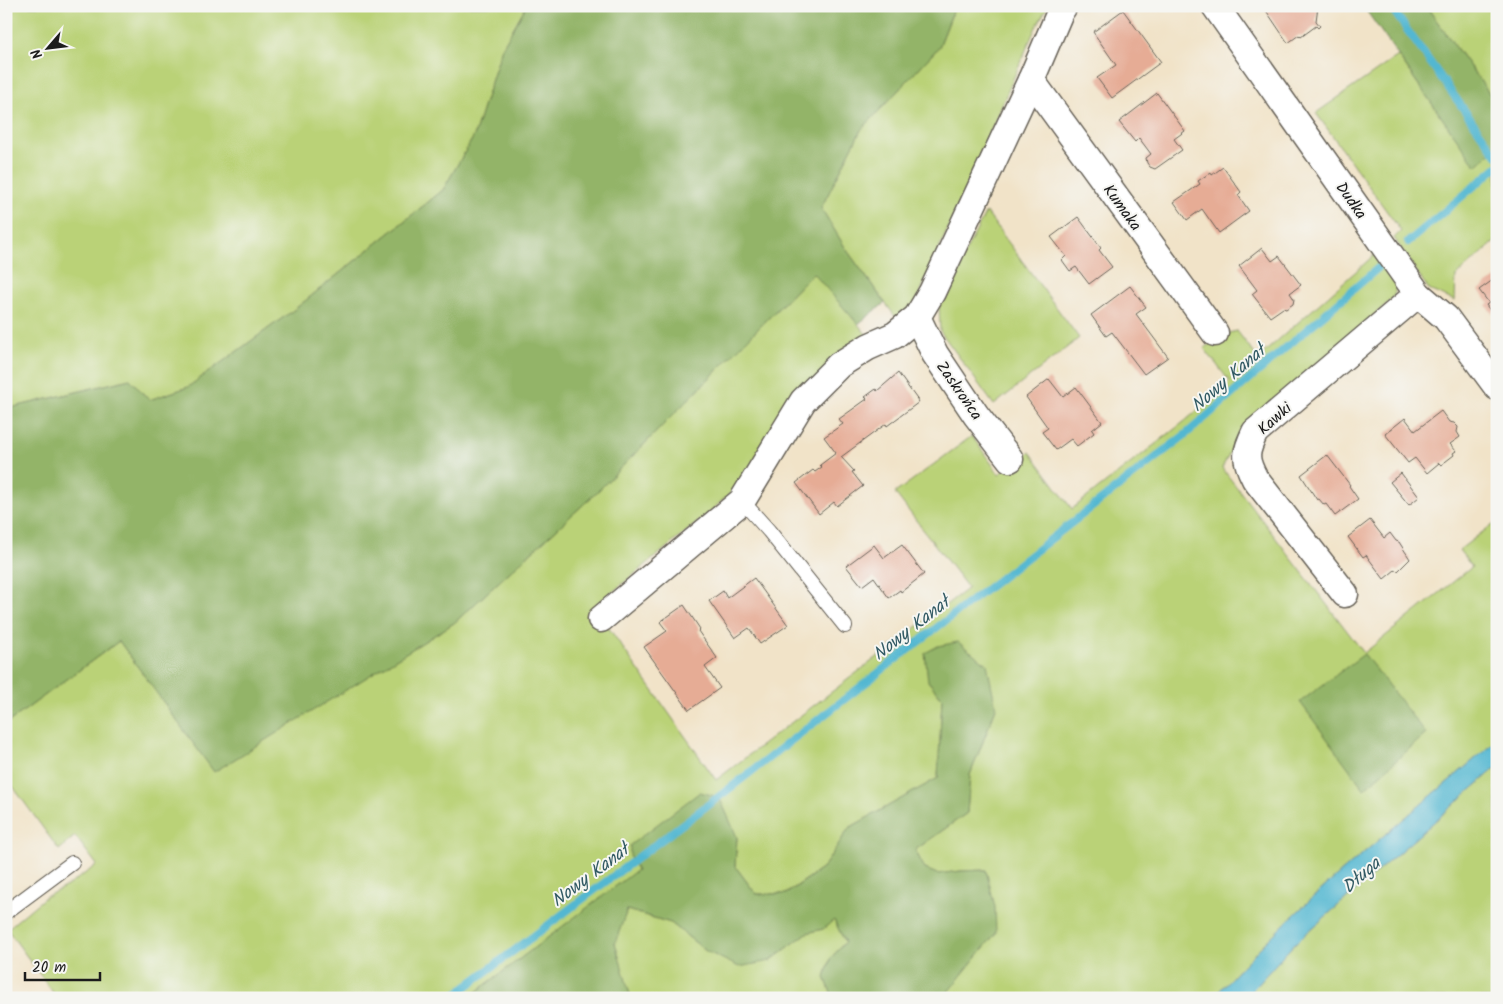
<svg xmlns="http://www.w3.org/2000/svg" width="1503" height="1004" viewBox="0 0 1503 1004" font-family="Kalam,sans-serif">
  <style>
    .green { fill: #bad277; stroke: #6b774a }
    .forest { fill: #93b468; stroke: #586842 }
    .water { fill: #53b7d1; stroke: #386a76 }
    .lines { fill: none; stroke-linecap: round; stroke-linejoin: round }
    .stream { stroke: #53b7d1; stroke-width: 8 }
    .building { fill: #e6ac95 }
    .service-casing { stroke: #676258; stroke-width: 16 }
    .minor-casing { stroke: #676258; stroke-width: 29 }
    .service { stroke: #fff; stroke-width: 14 }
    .minor { stroke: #fff; stroke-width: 26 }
    .labels { text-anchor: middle; stroke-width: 4; stroke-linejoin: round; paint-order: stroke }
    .street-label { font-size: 16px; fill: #1c1c1c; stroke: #f6f6f2 }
    .water-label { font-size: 18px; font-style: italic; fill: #325a64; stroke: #f6f6f2 }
  </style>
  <rect width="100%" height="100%" fill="#f6f6f2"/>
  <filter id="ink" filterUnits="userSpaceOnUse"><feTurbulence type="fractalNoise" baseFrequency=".02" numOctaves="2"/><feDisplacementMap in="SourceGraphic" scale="10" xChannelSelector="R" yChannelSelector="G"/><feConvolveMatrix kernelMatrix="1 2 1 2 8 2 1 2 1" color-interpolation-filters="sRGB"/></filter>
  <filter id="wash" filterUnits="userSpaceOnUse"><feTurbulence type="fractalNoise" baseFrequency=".0096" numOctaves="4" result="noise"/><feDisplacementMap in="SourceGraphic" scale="20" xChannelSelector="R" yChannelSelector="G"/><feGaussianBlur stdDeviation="1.12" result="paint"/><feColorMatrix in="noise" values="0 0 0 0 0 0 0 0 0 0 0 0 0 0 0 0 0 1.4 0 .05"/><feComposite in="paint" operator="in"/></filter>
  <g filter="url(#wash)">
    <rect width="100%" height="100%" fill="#f1e3c8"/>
    <!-- green -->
    <g class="green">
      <path d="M6 6H526L502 48 474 136 443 190 295 309 188 387 149 400 130 379 6 409Z"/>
      <path d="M955 6H1048L1035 29 916 302 897 319 846 249 821 208 861 130 939 47Z"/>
      <path d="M1426 6H1497V104Z"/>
      <path d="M1398 56 1476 165 1497 147V240L1456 276 1455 301 1429 290 1394 238 1401 231 1316 113Z"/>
      <path d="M986 212 1079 338 994 405 940 331 939 303Z"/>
      <path d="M1381 249 1397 282 1394 297 1234 444 1222 468 1364 653 1472 567 1459 550 1497 521V740C1400 824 1297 902 1213 998H943L945 995 986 870 961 871 937 874 925 869 915 850 967 813 970 775 996 708 928 681 942 698 938 778 849 828 823 868 785 894H756L735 866 737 837 630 856 638 870 468 998H57L7 929 45 897 67 886 97 865 75 836 59 850 6 777V724L119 641 214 771 454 623 597 492 814 272 867 335 743 481 709 513 594 607 716 780 968 588 895 493 972 436 999 474 1030 452 1072 509 1185 421 1230 382 1204 348 1224 334 1237 331 1258 358Z"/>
      <path d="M1497 767V998H1245L1294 944Z"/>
      <path d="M627 910 671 923 706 951 770 961 807 933 823 929 834 920 845 942 831 958 825 977 833 998H631L614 943Z"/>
    </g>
    <!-- forest -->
    <g class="forest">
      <path d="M526 6H955L939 47 861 130 821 208 846 249 885 303 858 324 813 273 597 492 454 623 214 772 119 641 6 724V409L130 379 149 400 188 387 295 309 443 190 474 136 502 48Z"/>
      <path d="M1363 6H1426L1497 104V147L1476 166Z"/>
      <path d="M958 642 987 664 996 708 970 775 967 813 915 850 925 869 937 874 961 871 986 870 995 907 996 933 943 998H833L825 977 831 958 845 942 834 920 823 929 807 933 770 961 739 967 706 951 671 923 627 910 615 943 631 998H468L637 870 630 856V845L700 792 712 795 721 801 737 837 735 866 756 894H786L823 868 849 828 938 778 942 698 928 681 925 653 938 646Z"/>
      <path d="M1364 654 1426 734 1364 789 1300 702Z"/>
    </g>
    <!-- water -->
    <path class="water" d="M1497 740V767L1294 944 1245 998H1213C1297 902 1400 824 1497 740Z"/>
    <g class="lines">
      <!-- stream -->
      <g class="stream">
        <path d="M1390 6 1497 156"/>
        <path d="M1408 242 1497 167"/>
        <path d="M451 998 725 792 1185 435 1378 268"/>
      </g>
    </g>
    <g id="blocks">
      <!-- building -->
      <g class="building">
        <path d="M1263 6H1318L1316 21 1320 26 1318 28 1316 26 1301 37 1299 35 1288 43Z"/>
        <path d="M1123 10 1161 62 1112 98 1097 78 1116 65 1093 32Z"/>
        <path d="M1157 93 1185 131 1174 139 1182 150 1155 169 1150 167 1147 163 1146 158 1151 154 1139 138 1135 142 1119 122Z"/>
        <path d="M1223 167 1241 192 1238 195 1249 211 1219 233 1202 209 1187 220 1174 202 1200 184 1198 181 1211 172 1212 175Z"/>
        <path d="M1078 217 1101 248 1099 250 1112 267 1089 284 1076 267 1070 271 1062 260 1066 256 1051 237Z"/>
        <path d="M1262 248 1272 261 1279 256 1301 285 1290 293 1294 299 1293 304 1286 309 1283 308 1270 317 1252 294 1257 290 1239 266Z"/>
        <path d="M1497 277V313L1495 311 1492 313 1486 305 1489 303 1479 290Z"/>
        <path d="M1130 286 1146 307 1136 314 1168 357 1144 374 1112 332 1106 336 1091 315Z"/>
        <path d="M898 373 919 402 887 426 886 424 841 457 854 471 852 472 863 486 837 506 834 502 819 514 796 483 813 470 815 472 822 467 820 465 836 453 824 437 843 424 839 419 867 399 865 397 876 389 877 391Z"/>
        <path d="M1049 379 1063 397 1076 387 1102 422 1092 430 1094 433 1077 446 1071 439 1056 450 1042 432 1048 428 1026 397Z"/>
        <path d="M1441 411 1449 422 1454 423 1458 427 1457 432 1460 437 1450 444 1456 451 1453 453 1454 455 1441 465 1439 463 1427 473 1415 458 1408 463 1385 434 1405 418 1415 431Z"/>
        <path d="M1327 455 1350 485 1349 486 1358 499 1335 516 1326 504 1324 505 1319 499 1317 500 1301 475Z"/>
        <path d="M1401 473 1419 497 1409 505 1390 482Z"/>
        <path d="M1370 520 1384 538 1390 533 1396 541 1399 542 1410 559 1398 571 1395 570 1384 579 1366 555 1363 557 1348 537Z"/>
        <path d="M874 545 884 558 902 545 924 574 901 592 900 590 889 598 874 577 862 586 846 566Z"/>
        <path d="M754 578 788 625 760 644 749 628 735 638 709 601 723 591 727 598Z"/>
        <path d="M684 605 700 629 698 631 717 658 705 667 720 688 689 710 644 647 667 631 660 622Z"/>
      </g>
    </g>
  </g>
  <g filter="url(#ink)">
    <use href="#blocks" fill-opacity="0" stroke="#676258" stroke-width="1"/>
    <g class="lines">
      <!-- service casing -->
      <g class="service-casing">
        <g id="service">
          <path d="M742 501 769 531 845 626"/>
          <path d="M6 912 72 863"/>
        </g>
      </g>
      <!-- minor casing -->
      <g class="minor-casing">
        <g id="minor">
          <path d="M1215 6 1418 294 1446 318 1497 387"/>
          <path d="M1031 80 1215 333"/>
          <path d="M917 317 935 354 976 415 1010 459"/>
          <path d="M1345 594 1255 479C1244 458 1245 453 1255 432L1418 294"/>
          <path d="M601 619 742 501 803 401 839 365 868 347 895 335 917 317 932 292 1031 80 1060 12 1064 6"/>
        </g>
      </g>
      <!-- service -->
      <use href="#service" class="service"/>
      <!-- minor -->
      <use href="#minor" class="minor"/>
    </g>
  </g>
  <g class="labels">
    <!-- street labels -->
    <g class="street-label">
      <text transform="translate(1352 200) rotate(55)" y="6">Dudka</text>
      <text transform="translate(1123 207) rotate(54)" y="6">Kumaka</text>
      <text transform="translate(960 390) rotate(55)" y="6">Zaskrońca</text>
      <text transform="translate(1274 418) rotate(-42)" y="6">Kawki</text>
    </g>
    <!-- water labels -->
    <g class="water-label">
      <text transform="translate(1228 378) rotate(-41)" y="6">Nowy Kanał</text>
      <text transform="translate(911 628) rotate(-38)" y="6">Nowy Kanał</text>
      <text transform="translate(590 875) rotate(-37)" y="6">Nowy Kanał</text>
      <text transform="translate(1361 875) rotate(-41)" y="6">Długa</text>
    </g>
  </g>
  <!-- margin -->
  <rect width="1503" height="1004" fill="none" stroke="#f6f6f2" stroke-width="25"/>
  <!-- north arrow -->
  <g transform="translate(48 48) rotate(242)" stroke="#f6f6f2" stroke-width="4" paint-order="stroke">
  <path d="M0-4L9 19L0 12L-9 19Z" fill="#1c1c1c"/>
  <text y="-8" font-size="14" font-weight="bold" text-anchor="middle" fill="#1c1c1c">N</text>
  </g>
  <!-- scale -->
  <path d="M25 972v8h75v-8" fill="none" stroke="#1c1c1c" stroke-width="2.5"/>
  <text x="32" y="972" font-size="15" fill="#1c1c1c" stroke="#f6f6f2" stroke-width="4" paint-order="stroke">20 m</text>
</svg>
